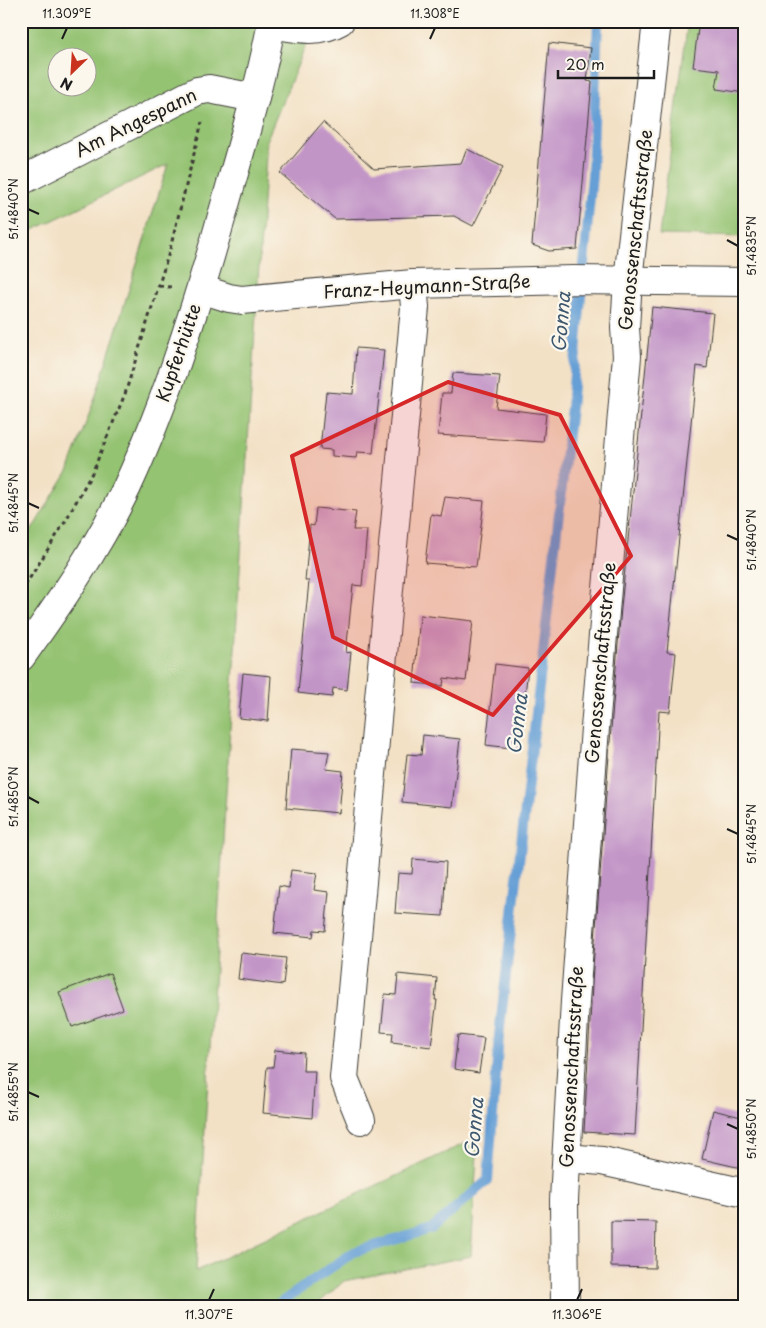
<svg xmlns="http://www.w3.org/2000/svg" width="766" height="1328" viewBox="0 0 766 1328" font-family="'Playpen Sans',sans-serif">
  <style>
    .green { fill: #94c372; stroke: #587047; fill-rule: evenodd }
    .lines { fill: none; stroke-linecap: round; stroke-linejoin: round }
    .stream { stroke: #659fd5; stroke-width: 10 }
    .building { fill: #c295c7 }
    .minor-casing { stroke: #3c3a36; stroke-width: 30 }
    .major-casing { stroke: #3c3a36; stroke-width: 30 }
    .path { stroke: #3c3a36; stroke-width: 3; stroke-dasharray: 4 4; stroke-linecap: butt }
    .minor { stroke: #fff; stroke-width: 28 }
    .major { stroke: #fff; stroke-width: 28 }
    .marked { fill: #d62828; fill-opacity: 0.2; stroke: #d62828; stroke-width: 4; stroke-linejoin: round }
    .ticks { fill: none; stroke: #1c1c1c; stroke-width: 2 }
    .labels { text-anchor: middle; stroke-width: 4.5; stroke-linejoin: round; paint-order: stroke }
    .street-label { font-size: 18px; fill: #1c1c1c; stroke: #fbf7ec }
    .water-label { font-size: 19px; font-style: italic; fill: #3d576f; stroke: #fbf7ec }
    .neatline { fill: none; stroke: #1c1c1c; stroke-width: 2 }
    .ticks-label { font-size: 12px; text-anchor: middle; fill: #1c1c1c }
  </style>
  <rect width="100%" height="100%" fill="#fbf7ec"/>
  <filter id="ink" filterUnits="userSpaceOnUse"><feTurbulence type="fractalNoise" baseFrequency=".02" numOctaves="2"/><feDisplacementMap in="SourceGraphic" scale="10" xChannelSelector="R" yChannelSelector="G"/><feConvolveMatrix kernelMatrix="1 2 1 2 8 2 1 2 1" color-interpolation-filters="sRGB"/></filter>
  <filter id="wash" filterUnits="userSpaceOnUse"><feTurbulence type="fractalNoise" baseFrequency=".0096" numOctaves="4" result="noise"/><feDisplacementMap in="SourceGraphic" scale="20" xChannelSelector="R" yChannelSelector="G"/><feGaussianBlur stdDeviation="1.12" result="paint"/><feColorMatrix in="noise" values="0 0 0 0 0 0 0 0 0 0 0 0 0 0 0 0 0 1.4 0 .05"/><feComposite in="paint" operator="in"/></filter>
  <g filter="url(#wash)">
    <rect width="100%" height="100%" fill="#f3e1c6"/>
    <!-- green -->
    <g class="green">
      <path d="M21 21H316L267 139 196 1271 478 1137 471 1256 344 1281 314 1307H21V543L25 541 69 469 95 398 168 164 21 236ZM58 58H88V88H58Z"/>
      <path d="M688 21H745V237L659 235Z"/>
    </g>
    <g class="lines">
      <!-- stream -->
      <path class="stream" d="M274 1307 354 1252 431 1229 488 1180 499 1036 571 408 592 175 598 21"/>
    </g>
    <g id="blocks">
      <!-- building -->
      <g class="building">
        <path d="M699 21H745V93L716 89 719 70 693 67Z"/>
        <path d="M549 43 591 48 587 81 592 82 577 249 549 251 532 245Z"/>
        <path d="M323 122 374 169 461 163 467 149 503 167 473 226 454 216 335 219 280 173Z"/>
        <path d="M652 307 713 313 707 368 697 366 667 652 676 653 670 712 659 711 635 1135 584 1132 593 967 611 729 621 608Z"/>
        <path d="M356 348 384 350 373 453 357 452 356 458 332 456V450L320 449 326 392 353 394Z"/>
        <path d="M453 373 500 376 496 408 546 414 543 442 438 435 442 393H451Z"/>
        <path d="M445 497 484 501 476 567 425 563 431 514 441 516Z"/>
        <path d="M316 508 356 512 353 530H367L362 586 353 585 346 653 351 652 347 690 333 688 332 697 298 693 309 581H305L310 525 314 526Z"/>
        <path d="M420 615 473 621 466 681 444 678 443 686 414 683Z"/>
        <path d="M495 664 528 668 519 749 486 745Z"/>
        <path d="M243 673 271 676 268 721 239 718Z"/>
        <path d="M423 735 460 739 452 807 402 802 407 754 421 755Z"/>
        <path d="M291 749 329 752 326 769 343 771 339 813 286 808Z"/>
        <path d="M413 859 446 862 443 916 395 913 398 873 412 874Z"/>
        <path d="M291 870 317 873 314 890 329 892 325 931 314 930 313 937 274 933 279 886 289 888Z"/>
        <path d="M241 953 286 958 283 985 238 979Z"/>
        <path d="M110 973 123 1009 72 1027 59 992Z"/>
        <path d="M398 974 437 978 435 1000H437L431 1047 392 1042 393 1033 381 1032 385 994 396 995Z"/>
        <path d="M458 1035 484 1038 479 1073 454 1069Z"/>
        <path d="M275 1050 304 1053 303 1071H315L312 1118 263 1113 267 1067H273Z"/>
        <path d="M713 1110 745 1118V1169L702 1159Z"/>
        <path d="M611 1221 656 1222 655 1268 611 1267Z"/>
      </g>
    </g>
  </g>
  <g filter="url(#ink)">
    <use href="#blocks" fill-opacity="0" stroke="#3c3a36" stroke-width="1"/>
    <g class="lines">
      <!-- minor casing -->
      <g class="minor-casing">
        <g id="minor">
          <path d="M271 24C295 28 318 34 340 21"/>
          <path d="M21 181 197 91 209 89 255 98"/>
          <path d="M201 289 229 298 242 300 413 284 573 280 745 282"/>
          <path d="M361 1120 344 1078 415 307 413 284"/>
          <path d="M567 1158 602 1161 745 1193"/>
          <path d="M565 1307 564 1200 575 1001 595 728 627 356 625 328 628 280 657 21"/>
        </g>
      </g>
      <!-- major casing -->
      <g class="major-casing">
        <path id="major" d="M21 657C60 603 98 547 127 487 169 396 198 300 225 205 242 144 261 83 272 21"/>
      </g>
      <!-- path -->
      <g class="path">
        <path d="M159 286 171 287"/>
        <path d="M21 592 65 522 93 471 125 394 170 249 202 122"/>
      </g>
      <!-- minor -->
      <use href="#minor" class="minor"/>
      <!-- major -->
      <use href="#major" class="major"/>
    </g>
  </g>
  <!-- marked area -->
  <path class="marked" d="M448 382 560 415 631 556 493 715 333 637 292 456Z"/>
  <!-- ticks -->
  <path class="ticks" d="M62 39 67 28M430 39 435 28M28 209 39 214M727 240 738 246M28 503 39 508M727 535 738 540M28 797 39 803M727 829 738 834M28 1092 39 1097M727 1124 738 1129M209 1300 214 1289M577 1300 582 1289"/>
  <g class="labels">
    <!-- street labels -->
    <g class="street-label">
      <text transform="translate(136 123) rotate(-26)" y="6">Am Angespann</text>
      <text transform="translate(636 230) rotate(-84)" y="6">Genossenschaftsstraße</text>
      <text transform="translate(427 287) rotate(-3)" y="6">Franz-Heymann-Straße</text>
      <text transform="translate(179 353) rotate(-71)" y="6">Kupferhütte</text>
      <text transform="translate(601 663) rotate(-85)" y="6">Genossenschaftsstraße</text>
      <text transform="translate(572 1067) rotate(-87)" y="6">Genossenschaftsstraße</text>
    </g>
    <!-- water labels -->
    <g class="water-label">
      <text transform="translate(561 322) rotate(-85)" y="7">Gonna</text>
      <text transform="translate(517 724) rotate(-83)" y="7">Gonna</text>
      <text transform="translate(474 1128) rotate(-85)" y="7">Gonna</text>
    </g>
  </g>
  <!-- margin -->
  <rect width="766" height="1328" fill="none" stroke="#fbf7ec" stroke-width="55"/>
  <!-- north arrow -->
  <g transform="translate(72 72) rotate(205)"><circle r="24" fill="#fbf7ec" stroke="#a29f99"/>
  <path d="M0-4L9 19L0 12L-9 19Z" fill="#c8321e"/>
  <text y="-8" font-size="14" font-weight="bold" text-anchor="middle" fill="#1c1c1c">N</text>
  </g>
  <!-- scale -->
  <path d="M558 70v8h96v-8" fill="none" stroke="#1c1c1c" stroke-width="2.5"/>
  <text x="566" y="70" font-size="15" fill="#1c1c1c" stroke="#fbf7ec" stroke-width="4" paint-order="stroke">20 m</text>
  <rect x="28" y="28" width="710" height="1272" class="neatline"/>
  <g class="ticks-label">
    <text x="67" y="18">11.309°E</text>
    <text x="435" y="18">11.308°E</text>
    <text transform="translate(14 209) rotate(-90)" y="4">51.4840°N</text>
    <text transform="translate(752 246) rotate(-90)" y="4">51.4835°N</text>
    <text transform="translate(14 503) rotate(-90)" y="4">51.4845°N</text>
    <text transform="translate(752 540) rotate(-90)" y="4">51.4840°N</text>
    <text transform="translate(14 797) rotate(-90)" y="4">51.4850°N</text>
    <text transform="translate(752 834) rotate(-90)" y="4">51.4845°N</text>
    <text transform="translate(14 1092) rotate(-90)" y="4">51.4855°N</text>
    <text transform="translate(752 1129) rotate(-90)" y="4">51.4850°N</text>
    <text x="209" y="1319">11.307°E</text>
    <text x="577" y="1319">11.306°E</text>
  </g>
</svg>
